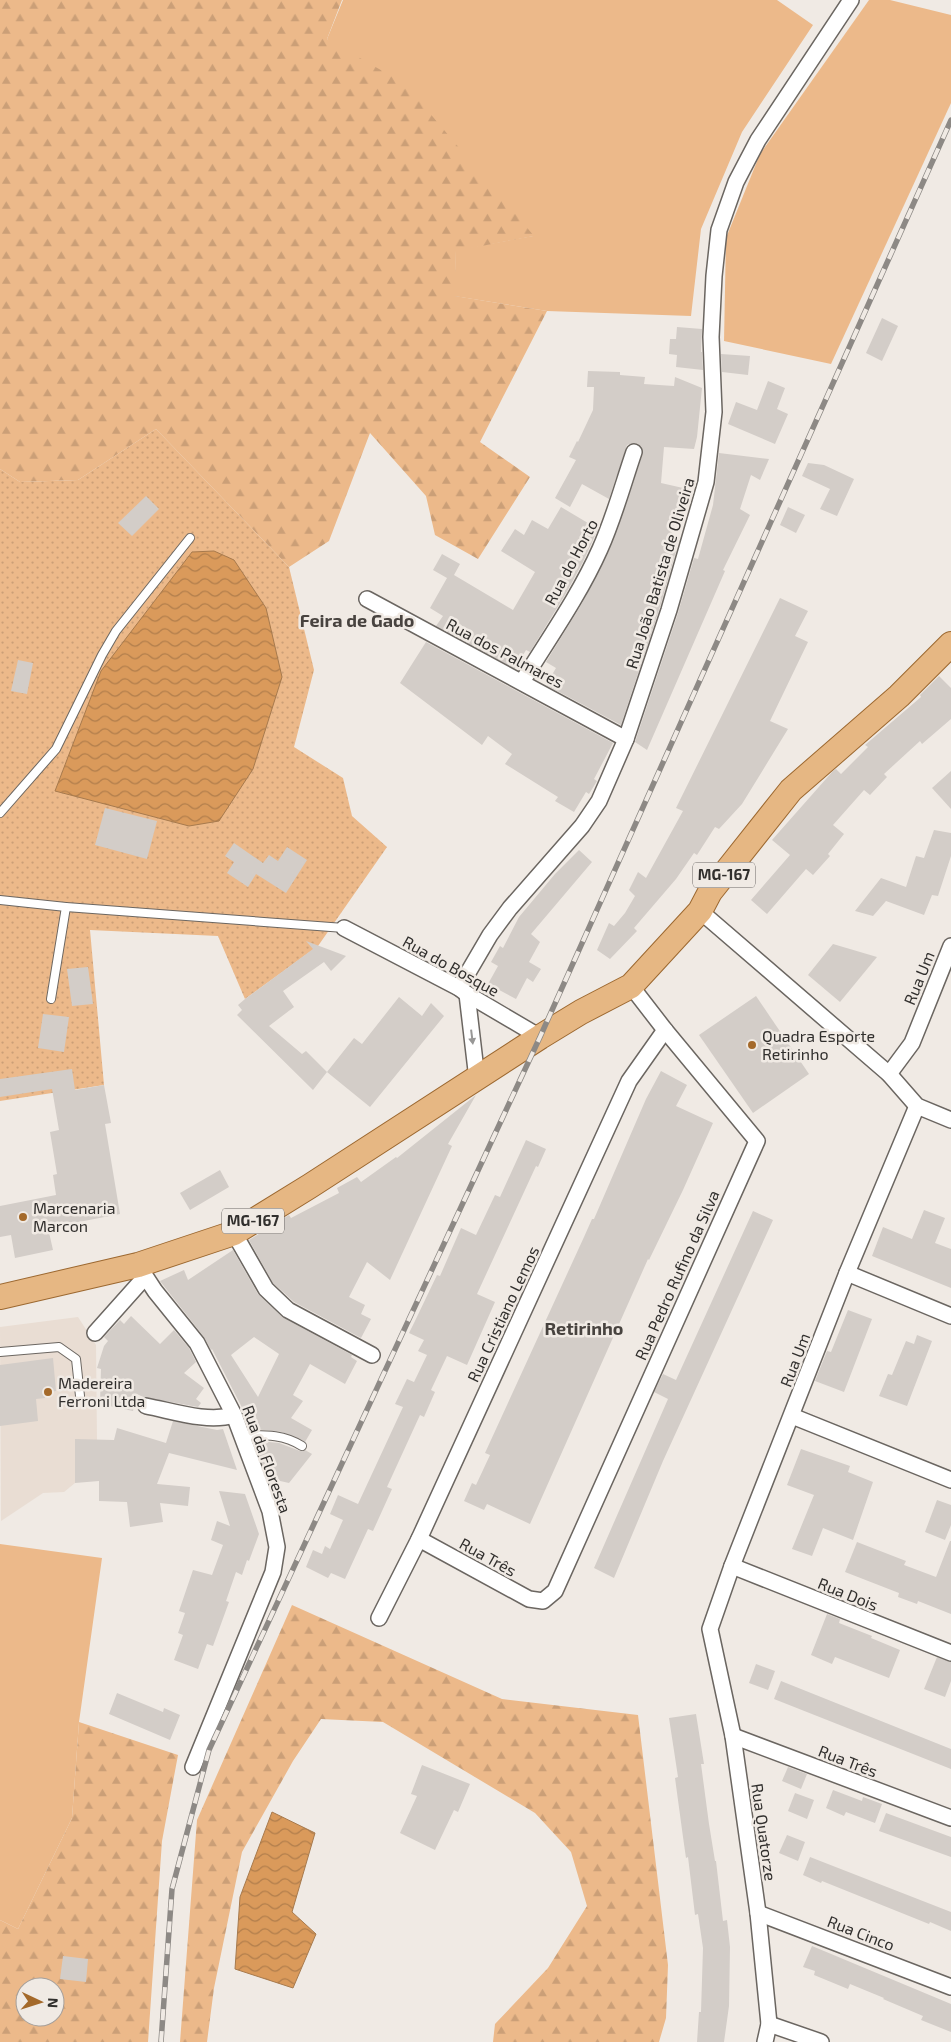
<svg xmlns="http://www.w3.org/2000/svg" width="951" height="2042" viewBox="0 0 951 2042" font-family="'Exo 2',sans-serif">
  <style>
    .built { fill: #e9ddd3 }
    .grass { fill: #ecb98a }
    .forest { fill: url(#forest-firs); fill-rule: evenodd }
    .park { fill: url(#park-dots) }
    .water { fill: url(#water-waves); stroke: #a77a4d }
    .building { fill: #d3cdc8; fill-rule: evenodd }
    .lines { fill: none; stroke-linecap: round; stroke-linejoin: round }
    .service-casing { stroke: #6b6661; stroke-width: 10 }
    .minor-casing { stroke: #6b6661; stroke-width: 18 }
    .primary-casing { stroke: #9c6830; stroke-width: 26 }
    .service { stroke: #fff; stroke-width: 8 }
    .minor { stroke: #fff; stroke-width: 15 }
    .primary { stroke: #e6b783; stroke-width: 24 }
    .rail-casing { stroke: #8d8985; stroke-width: 5.5 }
    .rail { stroke: #f0eae4; stroke-width: 4; stroke-dasharray: 11; stroke-linecap: butt }
    .oneway { fill: #989796 }
    .poi-dot { fill: #a4692a; stroke: #f0eae4; stroke-width: 2 }
    .labels { text-anchor: middle; stroke-width: 5; stroke-linejoin: round; paint-order: stroke }
    .shield { fill: #f0eae4; stroke: #6a6764; stroke-width: 1 }
    .shield-label { font-size: 15px; font-weight: bold; fill: #312f2d }
    .street-label { font-size: 16px; fill: #312f2d; stroke: #f0eae4 }
    .poi-label { font-size: 16px; fill: #312f2d; stroke: #f0eae4; text-anchor: start }
    .neighbourhood-label { font-size: 18px; font-weight: bold; fill: #48433f; stroke: #f0eae4 }
  </style>
  <defs>
    <pattern id="forest-firs" width="22" height="20" patternUnits="userSpaceOnUse" patternTransform="scale(1.25)"><rect width="22" height="20" fill="#ecb98a"/><path d="M5 1l3.5 6h-7zM16 11l3.5 6h-7z" fill="#cb9f77"/></pattern>
    <pattern id="park-dots" width="8" height="8" patternUnits="userSpaceOnUse" patternTransform="scale(1.25)"><rect width="8" height="8" fill="#ecb98a"/><path d="M2 2h.1M6 6h.1" fill="none" stroke="#cb9f77" stroke-width="1.8" stroke-linecap="round"/></pattern>
    <pattern id="water-waves" width="16" height="10" patternUnits="userSpaceOnUse" patternTransform="scale(1.25)"><rect width="16" height="10" fill="#da9a5b"/><path d="M0 5q4-4 8 0t8 0" fill="none" stroke="#b17e4c"/></pattern>
  </defs>
  <rect width="100%" height="100%" fill="#f0eae4"/>
  <!-- built -->
  <path class="built" d="M78 1317 96 1345 97 1440H75V1483L64 1492 43 1493 1 1521 0 1327Z"/>
  <!-- grass -->
  <g class="grass">
    <path d="M343 0H777L813 25 742 132 701 229 691 316 547 311 454 296 456 250 533 236 327 39Z"/>
    <path d="M869 0H890L951 15V103L831 364 724 341 726 238 760 154Z"/>
    <path d="M0 1544 102 1558 79 1722 72 1818 18 1929 0 1920Z"/>
  </g>
  <!-- forest -->
  <g class="forest">
    <path d="M0 0H342L327 39 405 84 534 236 456 251 455 296 547 311 480 442 530 477 478 559 435 535 426 496 370 433 329 541 289 567 156 429 78 480 20 482 0 469Z"/>
    <path d="M292 1605 502 1699 638 1715 668 1965 666 2018 659 2042H493L495 2024 548 1968 587 1906 571 1852 535 1813 383 1722 321 1719 293 1761 242 1852 214 1988 207 2042H180L197 1820Z"/>
    <path d="M79 1722 178 1755 162 1841 148 2042H0V1920L18 1929 72 1818ZM25 1987H55V2017H25Z"/>
  </g>
  <!-- park -->
  <path class="park" d="M156 429 289 567 314 670 294 747 343 778 352 816 387 847 318 946 245 999 218 936 90 930 104 1085 0 1101V469L20 482 78 480Z"/>
  <!-- water -->
  <g class="water">
    <path d="M214 551 234 560 266 608 282 677 253 769 219 821 189 826 55 791 101 671 192 552Z"/>
    <path d="M272 1812 315 1833 292 1912 316 1934 293 1988 235 1969 240 1897Z"/>
  </g>
  <!-- building -->
  <g class="building">
    <path d="M882 318 898 326 882 361 866 353Z"/>
    <path d="M677 327 702 329 701 352H702L703 370 676 367 677 355 669 354 670 339H676Z"/>
    <path d="M721 354 750 356 748 375 722 372Z"/>
    <path d="M588 371 620 372V375L645 377 644 384 674 386 675 377 702 388 697 437 694 449 664 447 661 483 683 488 668 548 676 551 660 607 621 725 546 685 556 668 546 662 581 605 608 553 643 454 641 446 637 443H633L627 445 609 499 582 484 570 507 555 498 576 460 569 457 577 441 578 442 593 410 594 387H587Z"/>
    <path d="M768 381 785 388 777 409 788 414 775 444 728 424 736 402 757 410Z"/>
    <path d="M719 453 769 459 760 480 751 475 740 509 750 515 723 570 725 571 647 750 635 742 678 613 694 558 698 559 713 505Z"/>
    <path d="M808 463 824 465 854 479 837 516 820 509 830 489 802 476Z"/>
    <path d="M146 496 159 509 132 536 118 523Z"/>
    <path d="M561 507 598 529 583 562 565 595 530 652 526 650 515 669 436 626 443 616 430 608 447 578 433 570 442 554 460 564 454 575 513 610 535 572 501 551 515 529 524 535 532 520 548 529Z"/>
    <path d="M788 507 805 515 796 533 780 525Z"/>
    <path d="M780 598 808 611 795 636 808 642 770 721 788 729 742 804 719 829 715 827 697 855 694 853 676 879 634 928 637 931 610 959 597 950 609 923 614 926 625 913 635 896 629 890 638 872 646 878 683 811 676 808Z"/>
    <path d="M426 642 613 743 594 779 597 781 589 794 586 792 574 812 555 801 558 797 505 764 512 754 488 736 482 745 400 683Z"/>
    <path d="M18 660 33 663 27 694 11 691Z"/>
    <path d="M939 676 951 688V719L922 744 920 741 884 774 887 777 870 795 864 790 833 825 844 834 828 854 830 856 813 875 806 869 767 914 751 900 790 855 772 840 833 771 836 769 841 774 868 747 865 745 921 697 920 695Z"/>
    <path d="M951 771V809L932 788Z"/>
    <path d="M105 808 157 821 147 859 95 845Z"/>
    <path d="M934 830 951 833V856L938 896 932 895 924 915 886 901 873 916 855 911 881 878 906 887 916 856 924 858Z"/>
    <path d="M234 843 263 863 269 855 278 861 287 847 307 860 286 893 256 874 248 887 227 873 234 862 225 856Z"/>
    <path d="M579 850 592 862 531 934 540 942 529 962 541 969 533 982 527 978 516 999 488 984 498 966 491 962 500 946 503 948 519 917 555 874Z"/>
    <path d="M306 941 346 956 331 971 324 962 283 991 294 1007 269 1026 302 1054 306 1051 327 1072 313 1090 237 1015 242 1010 238 1005 245 999 313 949Z"/>
    <path d="M833 944 877 957 840 1002 808 975Z"/>
    <path d="M88 967 93 1004 72 1006 67 969Z"/>
    <path d="M756 996 809 1074 753 1113 699 1035Z"/>
    <path d="M399 997 422 1016 431 1003 444 1016 370 1107 327 1072 354 1038 362 1044Z"/>
    <path d="M43 1014 69 1017 64 1052 38 1048Z"/>
    <path d="M72 1069 75 1090 104 1085 111 1123 105 1124 120 1214 48 1228 53 1250 15 1258 11 1235 0 1237V1206L56 1195 53 1175 57 1174 50 1132 59 1130 52 1089 0 1097V1079Z"/>
    <path d="M661 1071 687 1085 676 1106 713 1123 683 1190 649 1260 648 1259 530 1524 487 1504 484 1510 464 1501 472 1483 476 1485 490 1455 485 1453 584 1237 592 1219H594L646 1099Z"/>
    <path d="M476 1095 448 1144 452 1146 390 1280 367 1262 349 1297 365 1305 361 1314 371 1319 361 1338 294 1302 273 1283 249 1240 289 1215 291 1218 339 1193 337 1188 357 1177 361 1182 396 1157 397 1158Z"/>
    <path d="M526 1140 546 1149 538 1167 536 1166 477 1294 495 1302 467 1365 447 1356 431 1390 435 1392 424 1417 420 1415 387 1487 392 1489 373 1531 368 1529 345 1579 331 1573 328 1578 306 1567 313 1550 322 1554 325 1546 330 1549 343 1520 330 1514 338 1495 358 1504 403 1407 395 1404 407 1379 414 1382 427 1355 418 1351 424 1340 409 1333 414 1323 437 1275 440 1276 461 1228 476 1235 495 1195 500 1197Z"/>
    <path d="M220 1170 229 1187 190 1210 180 1193Z"/>
    <path d="M924 1210 945 1218 935 1243 951 1249V1288L872 1256 883 1227 912 1239Z"/>
    <path d="M753 1211 773 1220 663 1461 614 1578 594 1568 668 1399 654 1392 663 1374 676 1380Z"/>
    <path d="M233 1250 258 1294 282 1317 352 1355 351 1357 357 1361 345 1384 310 1364 293 1395 303 1401 291 1418 312 1430 305 1442 282 1432 253 1429 212 1349 211 1350 204 1337 160 1281 184 1270 188 1280ZM254 1337 279 1354 258 1397 231 1355Z"/>
    <path d="M848 1310 872 1319 844 1392 815 1381 827 1351 831 1352Z"/>
    <path d="M131 1316 160 1344 174 1330 189 1348 196 1362 184 1373 204 1388 196 1399 201 1403 198 1407 143 1397 137 1394 133 1411 100 1404 101 1369 97 1368 104 1346 108 1341 104 1337 120 1320 124 1324Z"/>
    <path d="M917 1335 932 1341 907 1406 879 1396 888 1374 892 1375 906 1341 914 1344Z"/>
    <path d="M53 1358 56 1391 45 1393V1398L36 1399 38 1421 0 1426V1365Z"/>
    <path d="M173 1421 217 1430 223 1429 237 1470 169 1453 157 1484 190 1487 188 1506 160 1503 163 1522 130 1527 127 1502 99 1501V1481L75 1483V1439L114 1440 117 1428 166 1443Z"/>
    <path d="M254 1441 262 1447 259 1441 279 1443 300 1451 305 1450 312 1454 289 1483 267 1478Z"/>
    <path d="M801 1449 850 1466 848 1472 873 1482 853 1540 823 1528 812 1556 792 1549 814 1495 787 1485Z"/>
    <path d="M219 1491 245 1494 259 1534 249 1561 247 1560 242 1575 236 1572 226 1601 229 1602 213 1646 207 1644 198 1669 174 1660 183 1635 178 1633 185 1613 179 1611 193 1570 212 1575 223 1545 211 1540 217 1521 230 1526Z"/>
    <path d="M937 1500 951 1505V1525L945 1540 925 1532Z"/>
    <path d="M950 1541H951V1614L918 1601 917 1604 898 1597 899 1593 845 1572 857 1542 906 1561 904 1565 936 1577Z"/>
    <path d="M827 1614 840 1619 839 1623 872 1636 871 1638 900 1650 889 1678 835 1657 832 1664 811 1655Z"/>
    <path d="M937 1657 951 1662V1681L945 1697 924 1689Z"/>
    <path d="M756 1664 775 1671 768 1690 749 1683Z"/>
    <path d="M781 1681 951 1749V1769L774 1699Z"/>
    <path d="M117 1693 163 1712 164 1708 180 1715 170 1740 109 1714Z"/>
    <path d="M696 1714 704 1764H701L709 1824 715 1861H716L723 1921 727 1920 730 1947 729 2006 724 2042H697L699 2012H701L703 1948 698 1914 695 1915 688 1857 686 1858 683 1837 675 1778 678 1777 669 1718Z"/>
    <path d="M422 1765 470 1784 458 1812 454 1810 435 1850 400 1833 417 1796 411 1794Z"/>
    <path d="M788 1767 807 1774 801 1789 782 1781Z"/>
    <path d="M833 1790 862 1801 863 1797 882 1804 875 1823 846 1812 844 1816 826 1808Z"/>
    <path d="M795 1793 814 1800 807 1819 788 1811Z"/>
    <path d="M886 1813 951 1837V1857L879 1831Z"/>
    <path d="M787 1835 805 1842 798 1861 779 1853Z"/>
    <path d="M810 1857 951 1912V1931L930 1922 929 1924 822 1881 821 1883 803 1875Z"/>
    <path d="M812 1946 951 2004V2032L921 2020 923 2016 883 1999 884 1998 850 1984 848 1989 814 1975 815 1971 803 1967Z"/>
    <path d="M63 1956 88 1959 86 1982 60 1979Z"/>
  </g>
  <g class="lines">
    <!-- service casing -->
    <g class="service-casing">
      <g id="service">
        <path d="M0 813 56 749 102 655 116 631 190 538"/>
        <path d="M0 900 66 907 344 928"/>
        <path d="M51 999 66 907"/>
        <path d="M0 1352 59 1347 76 1359 80 1396"/>
        <path d="M242 1435C264 1435 283 1434 302 1446"/>
      </g>
    </g>
    <!-- minor casing -->
    <g class="minor-casing">
      <g id="minor">
        <path d="M367 599 626 739"/>
        <path d="M522 682C549 638 579 596 600 549 614 518 623 484 634 452"/>
        <path d="M700 911 889 1074 917 1106 951 1120"/>
        <path d="M344 928 459 988 467 994 540 1037"/>
        <path d="M459 988 490 935 510 908 582 826 599 801 626 739 669 610 706 482 714 412 711 337 714 276 719 230 736 182 758 140 851 0"/>
        <path d="M467 994 477 1079"/>
        <path d="M889 1074 912 1043 951 946"/>
        <path d="M234 1233 266 1289 288 1310 372 1355"/>
        <path d="M138 1265 155 1291 197 1343 234 1415 270 1511 277 1547 273 1572 193 1767"/>
        <path d="M847 1273 951 1316"/>
        <path d="M95 1333 145 1277"/>
        <path d="M146 1406C173 1411 207 1423 234 1415"/>
        <path d="M792 1416 951 1480"/>
        <path d="M419 1539 529 1599 543 1601 555 1591 757 1141 665 1030 631 986"/>
        <path d="M732 1566 951 1653"/>
        <path d="M379 1618 419 1539 629 1081 665 1030"/>
        <path d="M733 1736 951 1818"/>
        <path d="M758 1913 951 1987"/>
        <path d="M769 2024 821 2042"/>
        <path d="M765 2042 769 2024 758 1913 733 1736 710 1629 732 1566 847 1273 917 1106"/>
      </g>
    </g>
    <!-- primary casing -->
    <g class="primary-casing">
      <path id="primary" d="M0 1297 138 1265 234 1233 310 1186 540 1037 581 1012 631 986 700 911 710 892 791 790 899 696 951 644"/>
    </g>
    <!-- service -->
    <use href="#service" class="service"/>
    <!-- minor -->
    <use href="#minor" class="minor"/>
    <!-- primary -->
    <use href="#primary" class="primary"/>
    <!-- rail casing -->
    <g class="rail-casing">
      <path id="rail" d="M161 2042 172 1889 209 1750 540 1037 951 120"/>
    </g>
    <!-- rail -->
    <use href="#rail" class="rail"/>
  </g>
  <!-- one-way arrows -->
  <defs><path id="oneway-solid" d="M-6-.8H1V-3.2L6.5 0L1 3.2V.8H-6Z" transform="scale(1.25)"/></defs>
  <use class="oneway" href="#oneway-solid" transform="translate(472 1037) rotate(83)"/>
  <!-- markers -->
  <g class="poi-dot">
    <circle cx="752" cy="1045" r="5"/>
    <circle cx="23" cy="1217" r="5"/>
    <circle cx="48" cy="1392" r="5"/>
  </g>
  <g class="labels">
    <!-- shield labels -->
    <g class="shield">
      <rect x="693" y="862.5" width="62" height="25" rx="4"/>
      <rect x="222" y="1208.5" width="62" height="25" rx="4"/>
    </g>
    <g class="shield-label">
      <text x="724" y="880">MG-167</text>
      <text x="253" y="1226">MG-167</text>
    </g>
    <!-- street labels -->
    <g class="street-label">
      <text transform="translate(571 562) rotate(-62)" y="6">Rua do Horto</text>
      <text transform="translate(660 573) rotate(-73)" y="6">Rua João Batista de Oliveira</text>
      <text transform="translate(505 653) rotate(28)" y="6">Rua dos Palmares</text>
      <text transform="translate(451 966) rotate(29)" y="6">Rua do Bosque</text>
      <text transform="translate(919 978) rotate(-68)" y="6">Rua Um</text>
      <text transform="translate(677 1275) rotate(-66)" y="6">Rua Pedro Rufino da Silva</text>
      <text transform="translate(503 1314) rotate(-65)" y="6">Rua Cristiano Lemos</text>
      <text transform="translate(795 1360) rotate(-69)" y="6">Rua Um</text>
      <text transform="translate(267 1459) rotate(70)" y="6">Rua da Floresta</text>
      <text transform="translate(488 1557) rotate(29)" y="6">Rua Três</text>
      <text transform="translate(848 1594) rotate(22)" y="6">Rua Dois</text>
      <text transform="translate(848 1761) rotate(21)" y="6">Rua Três</text>
      <text transform="translate(764 1832) rotate(82)" y="6">Rua Quatorze</text>
      <text transform="translate(861 1933) rotate(21)" y="6">Rua Cinco</text>
    </g>
    <!-- poi labels -->
    <g class="poi-label">
      <text x="762" y="1042">Quadra Esporte<tspan x="762" dy="18">Retirinho</tspan></text>
      <text x="33" y="1214">Marcenaria<tspan x="33" dy="18">Marcon</tspan></text>
      <text x="58" y="1389">Madereira<tspan x="58" dy="18">Ferroni Ltda</tspan></text>
    </g>
    <!-- neighbourhood labels -->
    <g class="neighbourhood-label">
      <text x="357" y="627">Feira de Gado</text>
      <text x="584" y="1335">Retirinho</text>
    </g>
  </g>
  <!-- north arrow -->
  <g transform="translate(40 2002) rotate(94)"><circle r="24" fill="#f0eae4" stroke="#a49f9b"/>
  <path d="M0-4L9 19L0 12L-9 19Z" fill="#a4692a"/>
  <text y="-8" font-size="14" font-weight="bold" text-anchor="middle" fill="#312f2d">N</text>
  </g>
</svg>
